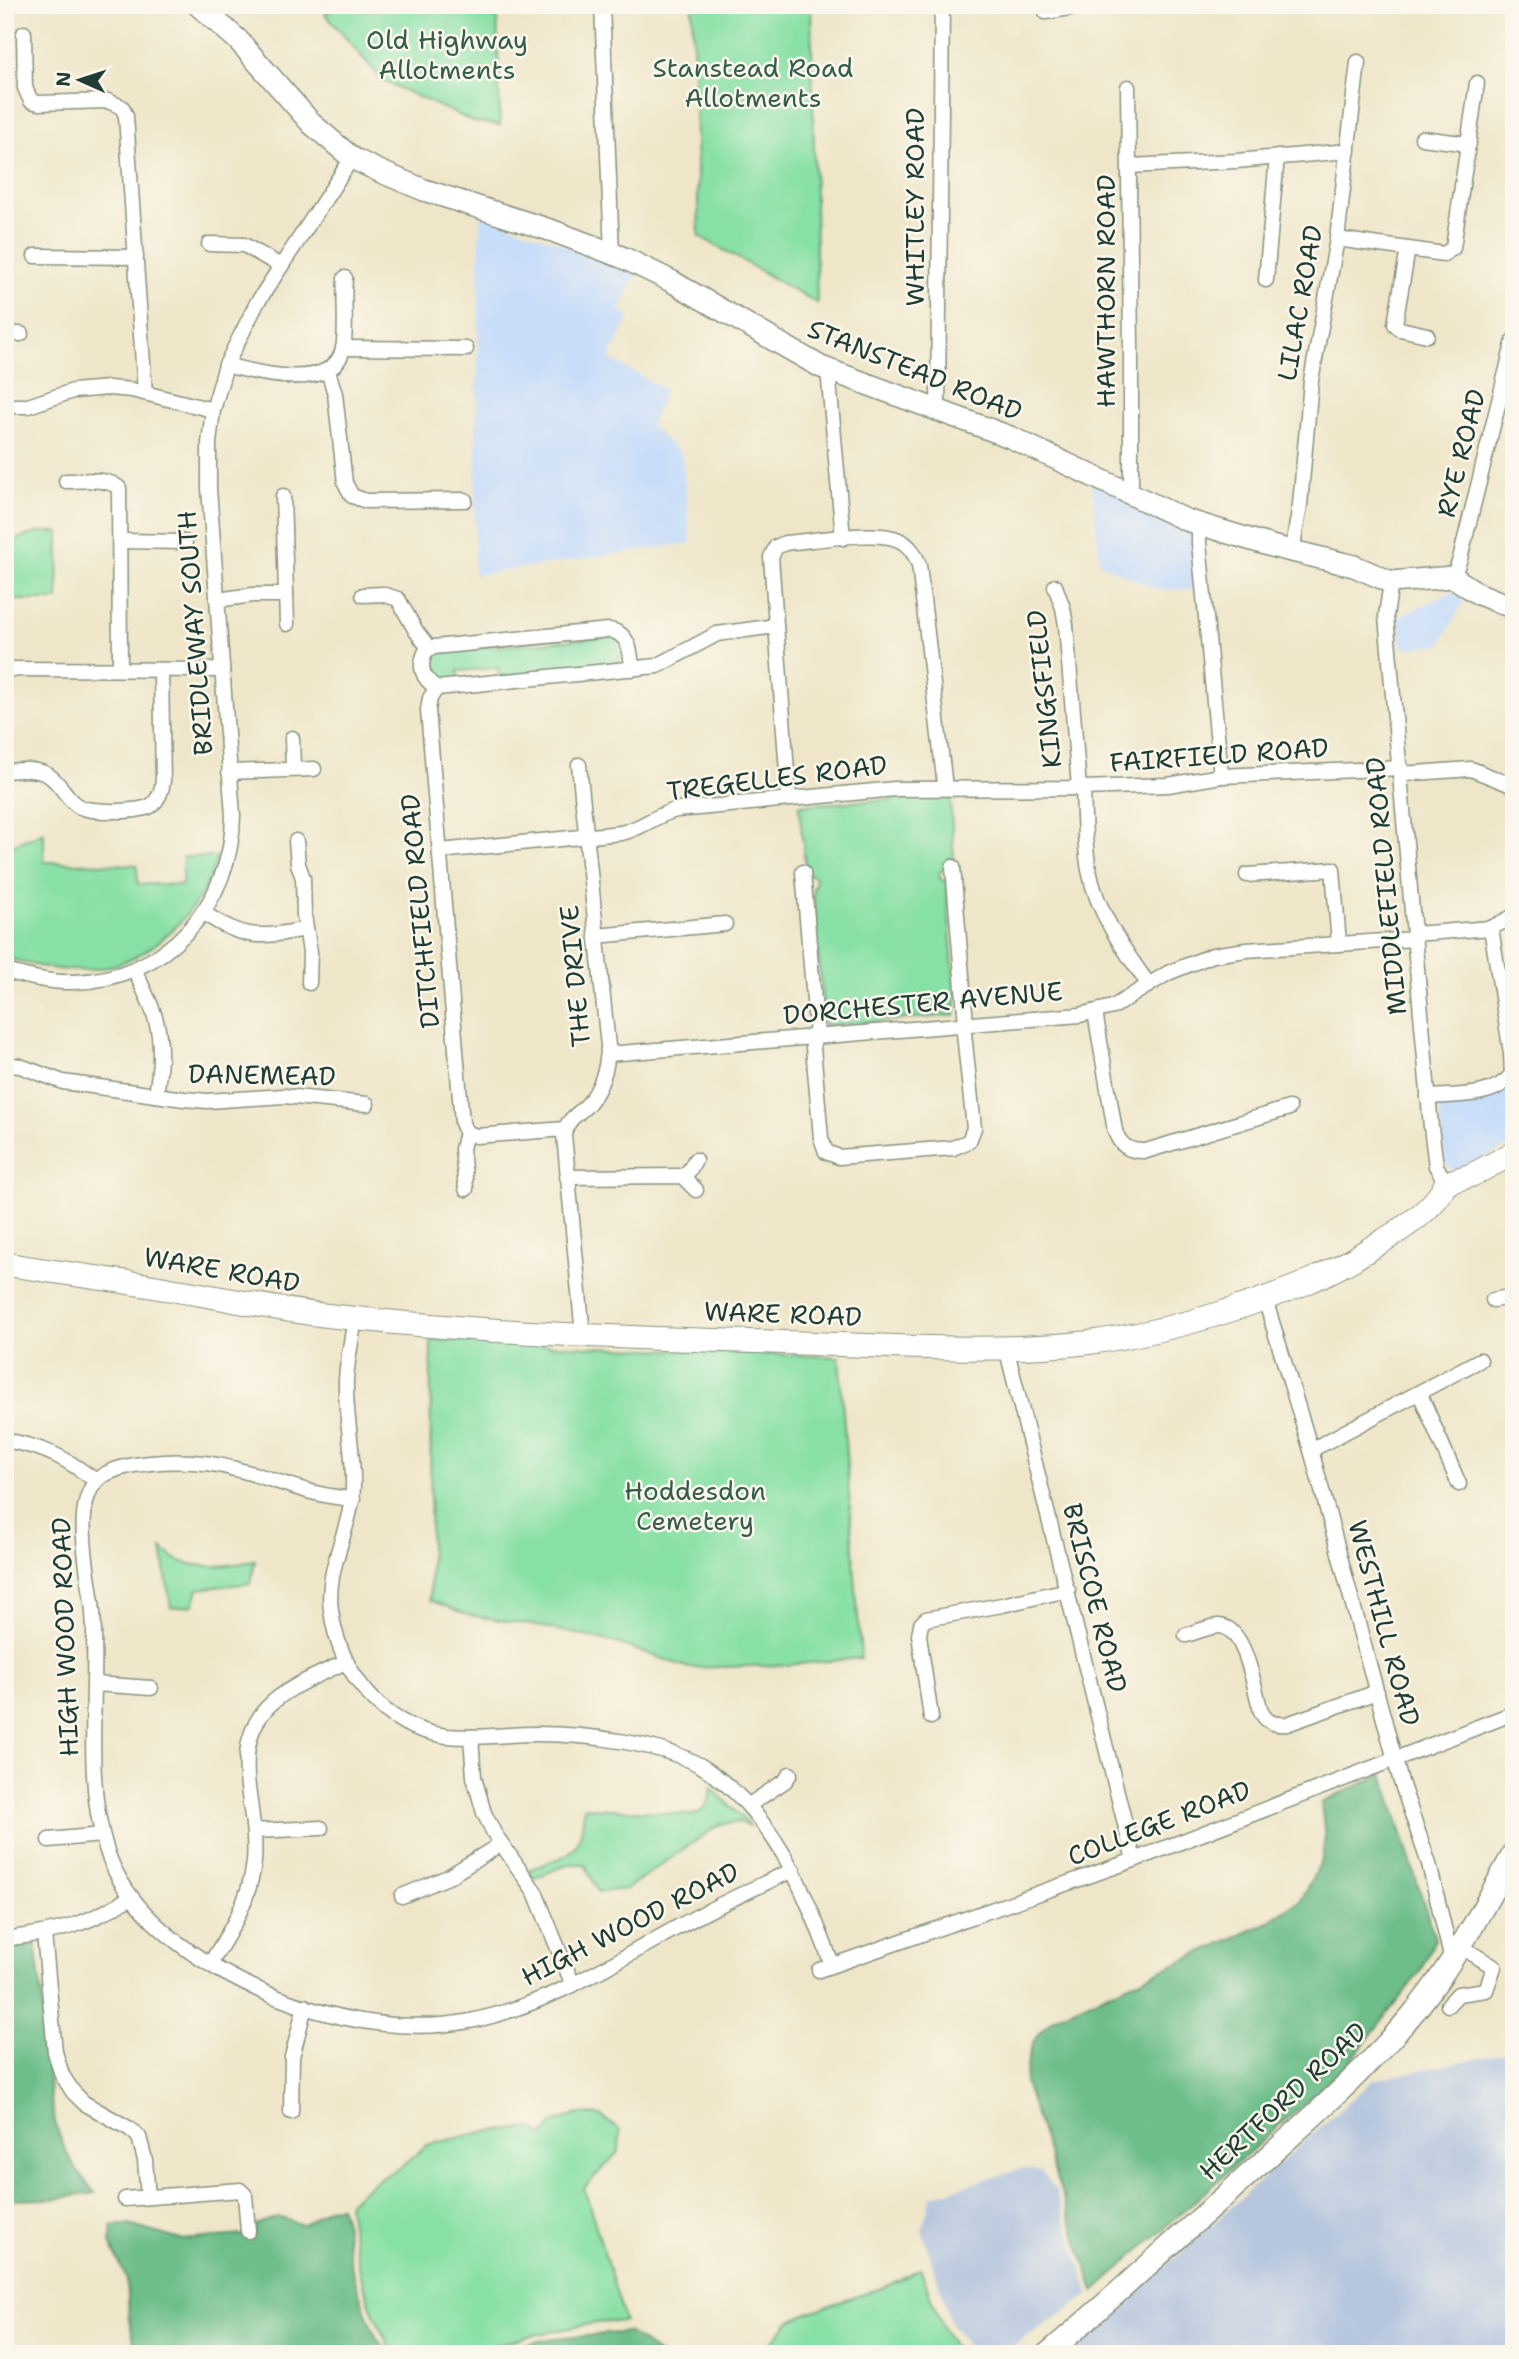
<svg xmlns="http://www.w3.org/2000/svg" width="1519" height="2359" viewBox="0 0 1519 2359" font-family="'Shantell Sans',sans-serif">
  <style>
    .built { fill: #c8ddf9 }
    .industrial { fill: #b6c6de }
    .green { fill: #87e0a5; stroke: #538e6c; stroke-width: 2 }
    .forest { fill: #6dbe8a; stroke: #467e5f; stroke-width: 2 }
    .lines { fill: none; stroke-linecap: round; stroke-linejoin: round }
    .street-casing { stroke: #87927e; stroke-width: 17 }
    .secondary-casing { stroke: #87927e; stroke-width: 24 }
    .primary-casing { stroke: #87927e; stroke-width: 25 }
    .street { stroke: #fff; stroke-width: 14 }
    .secondary { stroke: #fff; stroke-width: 21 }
    .primary { stroke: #fff; stroke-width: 23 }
    .labels { text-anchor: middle; stroke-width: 5; stroke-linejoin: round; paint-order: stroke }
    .park-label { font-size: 26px; fill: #345e4b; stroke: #fbf7ec }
    .street-label { font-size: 26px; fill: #1f3d34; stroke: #fbf7ec }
  </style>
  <rect width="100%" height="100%" fill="#fbf7ec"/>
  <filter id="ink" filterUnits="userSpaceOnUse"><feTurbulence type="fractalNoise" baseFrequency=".0143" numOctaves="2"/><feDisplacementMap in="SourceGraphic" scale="14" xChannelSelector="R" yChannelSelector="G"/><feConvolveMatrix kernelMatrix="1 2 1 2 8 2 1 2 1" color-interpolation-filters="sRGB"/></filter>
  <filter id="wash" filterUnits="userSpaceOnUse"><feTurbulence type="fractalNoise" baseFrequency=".00686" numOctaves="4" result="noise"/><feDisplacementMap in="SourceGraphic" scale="28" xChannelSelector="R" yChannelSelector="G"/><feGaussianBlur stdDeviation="1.57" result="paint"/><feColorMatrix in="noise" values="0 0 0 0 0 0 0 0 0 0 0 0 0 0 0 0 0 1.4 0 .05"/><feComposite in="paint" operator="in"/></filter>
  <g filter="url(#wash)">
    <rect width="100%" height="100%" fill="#efe6c9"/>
    <!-- built -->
    <g class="built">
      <path d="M480 214 638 272 619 310 630 316 609 358 665 390 650 426 682 455 691 543 474 575Z"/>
      <path d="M1091 475 1199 524 1203 589 1160 590 1100 564Z"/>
      <path d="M1454 591 1464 600 1440 645 1402 648 1398 617Z"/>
      <path d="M1514 1074V1144L1454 1171 1445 1163 1438 1100 1495 1090Z"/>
    </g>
    <!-- industrial -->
    <g class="industrial">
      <path d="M1514 2051V2354H1067L1373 2080Z"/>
      <path d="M1024 2168 1041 2171 1055 2189 1090 2295 1001 2354H974L951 2323 922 2230 931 2196Z"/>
    </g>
    <!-- green -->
    <g class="green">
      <path d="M338 5H497L500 125 474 122 383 81 325 14Z"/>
      <path d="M692 5H811L817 303 699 236Z"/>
      <path d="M40 532H59L58 600H5V542Z"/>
      <path d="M609 637H616L622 644V652L618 663 500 677 498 668 458 671 459 681H438L429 671 428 659 436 651Z"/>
      <path d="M950 796 954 859H948L947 867 940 871V879L946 881 956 1000 955 1015 824 1026 813 889 815 886V877L806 873 799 805Z"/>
      <path d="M44 832V862L137 865 138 884 182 885 183 857H217C201 913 150 964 90 970 61 972 33 966 5 957V848Z"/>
      <path d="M431 1340 839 1357 861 1658 787 1665 689 1668 617 1643 544 1627 468 1615 430 1600Z"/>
      <path d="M162 1548C167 1552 171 1557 176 1559 198 1571 232 1565 255 1561L251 1583 198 1589 193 1605 171 1608Z"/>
      <path d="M711 1787 751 1827 739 1822 720 1824 626 1889 598 1892 585 1864H568L533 1879 528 1870C571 1854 581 1857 584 1807L693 1815C707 1811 710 1800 711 1787Z"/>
      <path d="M579 2114 601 2116 620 2131 619 2151 584 2188 625 2321 595 2323 528 2336 465 2354H413L389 2346C364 2300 354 2254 348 2203L375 2181 400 2168 427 2145 484 2132 532 2128 542 2136 555 2122Z"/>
      <path d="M920 2269C932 2298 939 2328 959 2354H773L768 2346 789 2322 810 2312 885 2287Z"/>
    </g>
    <!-- forest -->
    <g class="forest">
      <path d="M1383 1774 1435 1939 1420 1972 1348 2064 1094 2291 1025 2083C1029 2049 1031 2032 1062 2014L1265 1924 1300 1901 1322 1860 1325 1837 1321 1803Z"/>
      <path d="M36 1944C38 1973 43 2001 45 2030 51 2100 46 2137 95 2193L53 2199 5 2200V1946Z"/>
      <path d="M340 2207C348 2226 345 2230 348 2250 350 2267 370 2332 381 2344 384 2347 390 2351 394 2354H137L129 2319 127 2280 110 2242 113 2225H129L181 2240 255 2234V2225L278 2217 303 2225 327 2208Z"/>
      <path d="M628 2332 659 2354H488L543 2340Z"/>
    </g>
  </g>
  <g filter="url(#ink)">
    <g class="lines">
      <!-- street casing -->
      <g class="street-casing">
        <g id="street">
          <path d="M602 5 612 253"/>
          <path d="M1046 12 1087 5"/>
          <path d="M24 33 25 88 31 101 39 103 108 101 122 107 126 116 145 393"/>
          <path d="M1128 87 1131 349V494"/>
          <path d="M1422 138 1469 144"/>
          <path d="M1129 166 1236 161 1348 151"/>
          <path d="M1337 239 1444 254 1453 248 1477 83"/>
          <path d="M209 244 244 245 281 266"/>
          <path d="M1408 249 1395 324 1400 329 1427 335"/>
          <path d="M35 256 136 257"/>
          <path d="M1266 280 1277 157"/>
          <path d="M5 334H21"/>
          <path d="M343 348 466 349"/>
          <path d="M226 365C256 373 333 393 343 349 347 330 343 300 345 278"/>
          <path d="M828 370 843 538"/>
          <path d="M328 371 335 394 345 483 352 496 366 501 465 500"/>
          <path d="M5 406H28L73 391 109 388 132 390 213 410"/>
          <path d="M938 409 942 5"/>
          <path d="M66 481C81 481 107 477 119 488L120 669"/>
          <path d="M283 496 287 624"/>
          <path d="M1199 524V543L1221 776"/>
          <path d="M120 541 185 542"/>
          <path d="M1292 552 1300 505 1311 381 1337 239 1358 62"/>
          <path d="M1453 577 1460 559 1514 340"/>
          <path d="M1391 582 1386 616 1431 1127 1436 1166 1446 1183"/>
          <path d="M1055 586 1063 608 1066 625 1079 788"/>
          <path d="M363 595 382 594 398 599 416 631 429 648"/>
          <path d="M217 600 253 595H286"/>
          <path d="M5 669 222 670"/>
          <path d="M437 688C422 679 418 666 426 651L434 647 609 630C629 633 631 651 632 669"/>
          <path d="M292 738 293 768"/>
          <path d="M579 765 608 1046C608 1067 601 1089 588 1104 578 1115 566 1119 564 1135L583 1335"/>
          <path d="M5 771C19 770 36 768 48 775 60 782 66 798 78 806 89 813 142 813 152 805 159 799 162 790 163 781L161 670"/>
          <path d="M229 772 314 769"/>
          <path d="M1401 774 1471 769 1514 786"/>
          <path d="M1083 788C1084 815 1084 843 1089 870 1097 913 1124 950 1149 985"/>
          <path d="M789 798 771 557 776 547 785 543C812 541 877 529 899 540 910 545 915 554 919 565L945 787"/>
          <path d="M296 841 298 864 303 878 304 915 310 952 309 983"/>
          <path d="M440 851 621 833C642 829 656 814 677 810L895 789 1083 788 1168 785 1221 776 1401 768"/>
          <path d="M953 867 966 1024"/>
          <path d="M803 872 817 1036"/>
          <path d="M1247 875 1333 869 1339 944"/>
          <path d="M204 913C243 940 261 938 306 929"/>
          <path d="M1414 934 1491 928 1514 916"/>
          <path d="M596 936 725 924"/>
          <path d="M135 970C141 986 150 1000 155 1017 163 1043 160 1069 156 1095"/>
          <path d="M5 971C28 977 51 983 74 982 165 980 232 905 233 816L209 488V443L213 410 226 365 257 303 352 158"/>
          <path d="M1095 1012 1115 1131C1120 1146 1130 1152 1146 1151L1289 1108"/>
          <path d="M812 1036 821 1138 826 1152 839 1157 953 1148 969 1141 974 1128 963 1024"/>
          <path d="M608 1054 1080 1015 1113 1007 1168 973 1213 955 1246 950 1415 939"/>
          <path d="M5 1064 20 1066 63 1082 184 1099 207 1101 284 1096 367 1104"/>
          <path d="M1428 1097C1454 1095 1496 1098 1512 1074L1511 1053 1491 928"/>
          <path d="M565 1129 476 1136 466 1132 462 1123 428 710 430 698 437 688 657 666 717 634 776 626"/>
          <path d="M682 1176 689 1171 695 1160"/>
          <path d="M567 1177 682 1176 696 1190"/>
          <path d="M466 1189 462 1149 466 1132"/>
          <path d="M1265 1299 1311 1450 1401 1782 1429 1864 1452 1961"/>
          <path d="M1493 1300 1514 1296"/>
          <path d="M355 1318C352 1339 347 1360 346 1381 345 1416 354 1451 353 1486 352 1529 325 1566 331 1610 339 1672 382 1728 447 1736 477 1739 507 1734 537 1734 583 1734 667 1743 706 1769 775 1816 805 1890 832 1965"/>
          <path d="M1006 1347 1134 1860"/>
          <path d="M1420 1394 1459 1484"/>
          <path d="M5 1440C46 1448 63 1456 96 1481"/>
          <path d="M1311 1450 1480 1360"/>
          <path d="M353 1499C308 1496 277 1479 235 1469 207 1461 179 1460 150 1463 133 1465 117 1467 102 1476 68 1499 91 1578 93 1613 99 1690 83 1774 106 1848 123 1904 172 1943 221 1971 292 2011 388 2037 470 2021 546 2006 611 1964 678 1927 715 1906 754 1888 793 1870"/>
          <path d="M1186 1635C1196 1632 1208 1627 1218 1626 1246 1625 1254 1690 1261 1711 1266 1723 1275 1725 1287 1724L1377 1692"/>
          <path d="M95 1684 151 1688"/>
          <path d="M931 1717 919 1635 921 1624 926 1619 1002 1605 1068 1590"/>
          <path d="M471 1737 474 1777 484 1813 494 1833 535 1892 573 1985"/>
          <path d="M749 1805 785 1781 790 1774"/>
          <path d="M254 1831 321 1828"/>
          <path d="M49 1840 102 1835"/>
          <path d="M402 1896 448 1877 501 1844"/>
          <path d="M44 1934 55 2052 62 2075 73 2092 84 2103 130 2129 139 2137 145 2160 148 2197"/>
          <path d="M5 1939C61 1931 83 1927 131 1897"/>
          <path d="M210 1964C230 1932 250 1900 254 1862 256 1836 251 1812 248 1787 238 1706 283 1691 346 1662"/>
          <path d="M819 1970 1134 1860 1514 1713"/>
          <path d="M1448 2005 1458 1994 1486 1990 1494 1967 1460 1946"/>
          <path d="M291 2112 292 2057 305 2006"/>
          <path d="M125 2199 240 2190 245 2195 248 2231"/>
        </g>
      </g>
      <!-- secondary casing -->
      <g class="secondary-casing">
        <g id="secondary">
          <path d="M198 5 238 40 312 124 352 158 379 171 424 190 553 231 624 258 671 281 821 367 1010 437 1186 520 1275 547 1354 566 1391 582 1453 577 1479 594 1514 608"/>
          <path d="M1047 2354C1108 2303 1166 2248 1226 2195 1292 2134 1363 2076 1419 2006 1457 1958 1485 1905 1514 1852"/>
        </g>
      </g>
      <!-- primary casing -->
      <g class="primary-casing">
        <path id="primary" d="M5 1264C59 1273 114 1279 168 1289 220 1297 271 1309 323 1315 472 1332 621 1338 771 1342 873 1345 985 1354 1085 1343 1140 1336 1193 1323 1246 1305 1288 1291 1330 1275 1368 1250 1393 1235 1435 1211 1446 1183L1472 1175 1514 1153"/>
      </g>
      <!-- street -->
      <use href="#street" class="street"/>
      <!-- secondary -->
      <use href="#secondary" class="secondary"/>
      <!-- primary -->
      <use href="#primary" class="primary"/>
    </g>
  </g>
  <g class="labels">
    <!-- park labels -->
    <g class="park-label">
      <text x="447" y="49">Old Highway<tspan x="447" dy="30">Allotments</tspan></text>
      <text x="753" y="77">Stanstead Road<tspan x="753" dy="30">Allotments</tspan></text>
      <text x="695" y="1500">Hoddesdon<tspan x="695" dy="30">Cemetery</tspan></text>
    </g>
    <!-- street labels -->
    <g class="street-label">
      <text transform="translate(915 207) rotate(-90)" y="9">WHITLEY ROAD</text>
      <text transform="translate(1106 291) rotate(-90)" y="9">HAWTHORN ROAD</text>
      <text transform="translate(1300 303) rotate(-80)" y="9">LILAC ROAD</text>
      <text transform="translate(915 370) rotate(22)" y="9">STANSTEAD ROAD</text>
      <text transform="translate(1461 453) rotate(-76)" y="9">RYE ROAD</text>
      <text transform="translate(195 633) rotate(-94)" y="9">BRIDLEWAY SOUTH</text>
      <text transform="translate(1044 689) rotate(-96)" y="9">KINGSFIELD</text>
      <text transform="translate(1219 755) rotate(-4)" y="9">FAIRFIELD ROAD</text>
      <text transform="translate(777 778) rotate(-7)" y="9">TREGELLES ROAD</text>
      <text transform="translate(1386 886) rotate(-95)" y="9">MIDDLEFIELD ROAD</text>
      <text transform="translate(420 911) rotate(-95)" y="9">DITCHFIELD ROAD</text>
      <text transform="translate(575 976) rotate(-95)" y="9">THE DRIVE</text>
      <text transform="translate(923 1003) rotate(-5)" y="9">DORCHESTER AVENUE</text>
      <text transform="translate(262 1075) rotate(1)" y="9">DANEMEAD</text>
      <text transform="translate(222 1270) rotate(10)" y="9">WARE ROAD</text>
      <text transform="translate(783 1314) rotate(2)" y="9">WARE ROAD</text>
      <text transform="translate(1095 1598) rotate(76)" y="9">BRISCOE ROAD</text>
      <text transform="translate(1384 1623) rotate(75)" y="9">WESTHILL ROAD</text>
      <text transform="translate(65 1637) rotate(-92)" y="9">HIGH WOOD ROAD</text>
      <text transform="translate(1159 1823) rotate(-21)" y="9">COLLEGE ROAD</text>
      <text transform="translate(630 1924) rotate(-27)" y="9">HIGH WOOD ROAD</text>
      <text transform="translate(1283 2101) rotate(-43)" y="9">HERTFORD ROAD</text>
    </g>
  </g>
  <!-- margin -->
  <rect width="1519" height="2359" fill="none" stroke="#fbf7ec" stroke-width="28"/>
  <!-- north arrow -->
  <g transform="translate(80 80) rotate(273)" stroke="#fbf7ec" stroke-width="5" paint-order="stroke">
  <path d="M0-5L12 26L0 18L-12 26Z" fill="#1f3d34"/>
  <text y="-10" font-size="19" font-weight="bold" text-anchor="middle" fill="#1f3d34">N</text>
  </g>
</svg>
